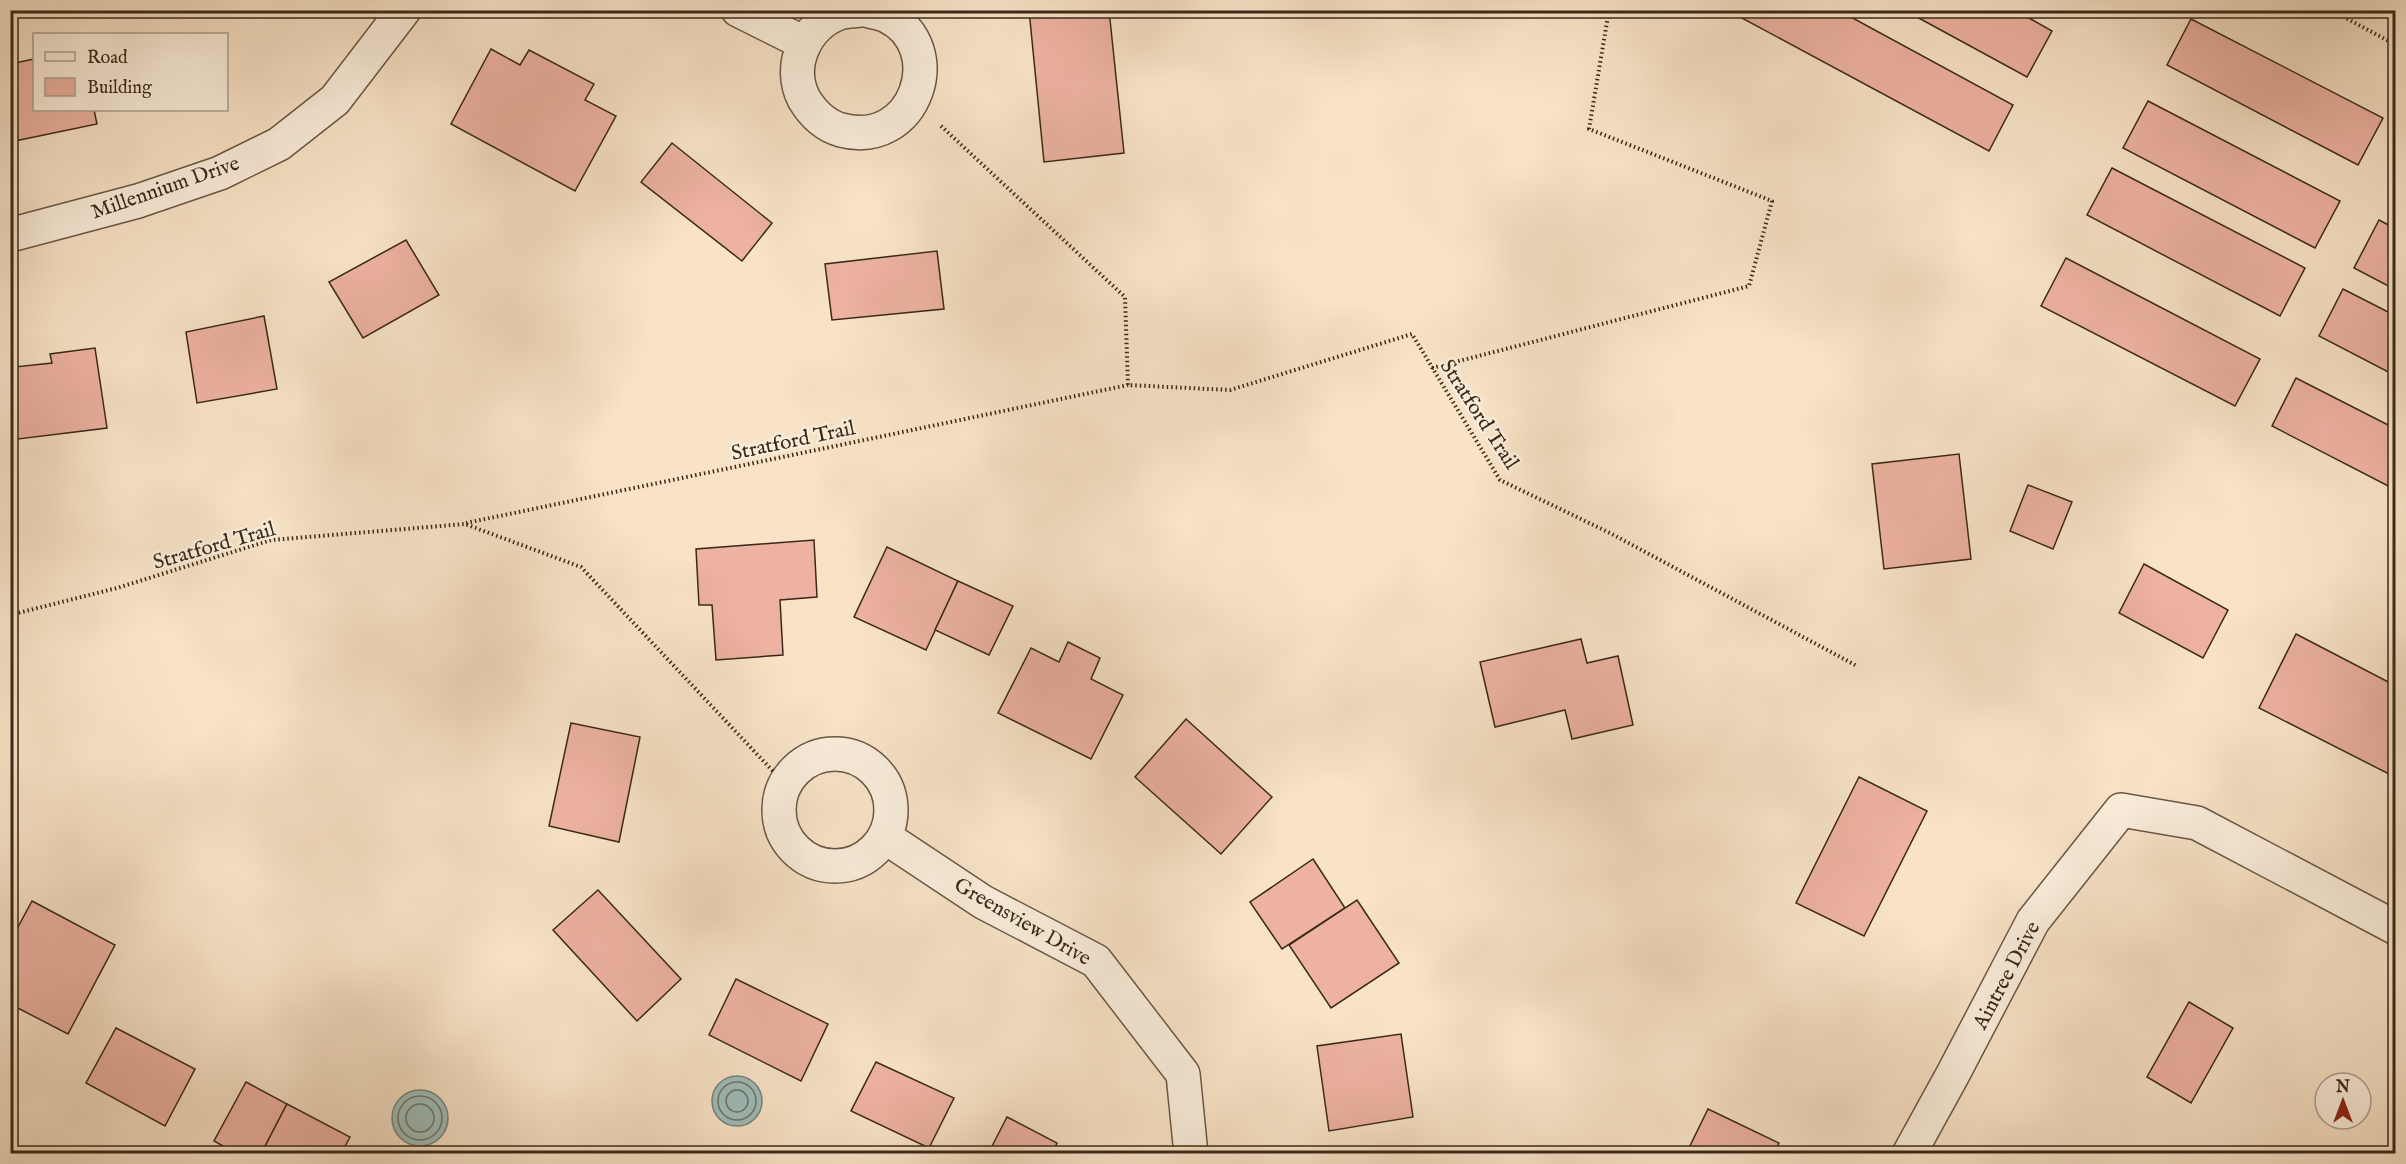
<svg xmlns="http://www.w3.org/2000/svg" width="2406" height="1164" viewBox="0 0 2406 1164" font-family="'IM FELL English',serif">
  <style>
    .water { fill: #9ebdba; stroke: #768279; stroke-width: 1.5 }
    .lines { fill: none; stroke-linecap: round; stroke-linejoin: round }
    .shore { stroke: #6c7369; stroke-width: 1.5 }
    .building { fill: #edb2a1; stroke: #3a2918; stroke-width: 1.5 }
    .street-casing { stroke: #6a5844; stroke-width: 36 }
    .path { stroke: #3a2918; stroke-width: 4; stroke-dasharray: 1.5 3; stroke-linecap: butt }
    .street { stroke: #faeddb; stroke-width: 33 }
    .labels { text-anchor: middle; stroke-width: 5; stroke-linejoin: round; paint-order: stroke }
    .street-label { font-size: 21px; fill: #3a2918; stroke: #faeddb }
  </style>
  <rect width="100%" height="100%" fill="#f8e3c7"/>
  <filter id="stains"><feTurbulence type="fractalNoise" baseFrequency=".00333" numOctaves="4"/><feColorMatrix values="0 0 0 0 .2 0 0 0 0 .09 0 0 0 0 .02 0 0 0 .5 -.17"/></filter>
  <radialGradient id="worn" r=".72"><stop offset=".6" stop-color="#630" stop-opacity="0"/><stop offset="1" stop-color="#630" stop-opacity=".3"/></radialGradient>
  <!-- water -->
  <g class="water">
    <circle cx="737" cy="1101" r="25"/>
    <circle cx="420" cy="1118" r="28"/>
  </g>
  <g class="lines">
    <!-- shore -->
    <g class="shore">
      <circle cx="737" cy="1101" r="19"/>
      <circle cx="737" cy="1101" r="11"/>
      <circle cx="420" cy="1118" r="22"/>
      <circle cx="420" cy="1118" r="14"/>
    </g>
  </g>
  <!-- building -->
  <g class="building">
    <path d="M1029 10H1109L1124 153 1044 162Z"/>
    <path d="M1727 10H1838L2013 105 1989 151Z"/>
    <path d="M1904 10H2015L2052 31 2027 77Z"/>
    <path d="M2191 19 2383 118 2358 165 2167 65Z"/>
    <path d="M491 49 520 65 529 50 594 84 585 100 616 116 575 191 451 124Z"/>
    <path d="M34 59V110H94L97 124 10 142V64Z"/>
    <path d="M2148 101 2340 201 2315 248 2123 148Z"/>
    <path d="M672 143 772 223 742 261 641 182Z"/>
    <path d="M2112 168 2305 268 2280 316 2087 215Z"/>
    <path d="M2379 220 2396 229V290L2354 268Z"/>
    <path d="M406 240 439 295 363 338 329 282Z"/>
    <path d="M937 251 944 309 832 320 825 264Z"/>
    <path d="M2066 258 2260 359 2235 406 2041 306Z"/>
    <path d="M2343 289 2396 316V376L2319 336Z"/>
    <path d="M264 316 277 389 197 403 186 332Z"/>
    <path d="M95 348 107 428 10 440V350H13L15 367 52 363 50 354Z"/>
    <path d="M2296 378 2396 429V490L2272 426Z"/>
    <path d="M1959 454 1971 559 1884 569 1872 464Z"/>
    <path d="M2028 485 2072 502 2053 549 2010 531Z"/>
    <path d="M814 540 817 597 780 600 783 655 716 660 712 605H699L696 549Z"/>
    <path d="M887 547 958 581 926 650 854 617Z"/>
    <path d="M2144 564 2228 610 2203 658 2119 613Z"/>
    <path d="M958 581 1013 606 989 655 935 630Z"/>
    <path d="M2296 634 2396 686V766L2391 775 2259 708Z"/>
    <path d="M1581 639 1587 663 1618 656 1633 725 1572 739 1565 710 1495 727 1480 662Z"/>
    <path d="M1068 642 1100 658 1091 679 1123 695 1091 759 998 713 1031 648 1059 662Z"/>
    <path d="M1186 719 1272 797 1221 854 1135 777Z"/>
    <path d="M571 723 640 737 619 842 549 826Z"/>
    <path d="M1859 777 1927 811 1864 936 1796 903Z"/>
    <path d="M1313 859 1345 908 1282 949 1250 902Z"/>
    <path d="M598 890 681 979 637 1021 553 930Z"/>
    <path d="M1357 900 1399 963 1331 1008 1289 945Z"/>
    <path d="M32 901 115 945 68 1034 10 1004V942Z"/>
    <path d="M736 979 828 1024 801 1081 709 1035Z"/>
    <path d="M2189 1002 2233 1028 2191 1103 2147 1077Z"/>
    <path d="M116 1028 195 1069 165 1126 86 1083Z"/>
    <path d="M1401 1034 1413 1117 1329 1131 1317 1046Z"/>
    <path d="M876 1062 954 1098 929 1148 851 1111Z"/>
    <path d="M246 1082 287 1104 261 1154H237L214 1141Z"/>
    <path d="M287 1104 350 1137 341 1154H261Z"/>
    <path d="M1708 1109 1779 1143 1774 1154H1686Z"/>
    <path d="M1007 1117 1057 1143 1052 1154H988Z"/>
  </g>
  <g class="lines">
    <!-- street casing -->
    <g class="street-casing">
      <g id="street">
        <path d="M738 10 804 43"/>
        <path d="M861 10C854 11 845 11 839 13 805 26 787 66 804 99 813 114 824 125 841 130 916 150 950 47 887 16 881 13 872 12 865 10"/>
        <path d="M10 235 138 201 220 173 279 144 335 100 404 10"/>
        <circle cx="835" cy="810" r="56"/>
        <path d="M885 837 983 902 1096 961 1183 1074 1191 1154"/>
        <path d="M1909 1154 1953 1074 2033 921 2121 810 2197 823 2396 928"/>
      </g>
    </g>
    <!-- path -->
    <g class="path">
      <path d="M2331 10 2396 45"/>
      <path d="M941 126 1125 297 1128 385 1230 390 1412 334 1500 480 1610 533 1857 666"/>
      <path d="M1432 368 1749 286 1772 201 1589 129 1609 10"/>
      <path d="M466 523 1128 385"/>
      <path d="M10 615 117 588 271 540 465 524 581 567 785 784"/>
    </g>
    <!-- street -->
    <use href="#street" class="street"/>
  </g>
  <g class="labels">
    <!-- street labels -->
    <g class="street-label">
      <text transform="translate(165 187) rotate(-19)" y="7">Millennium Drive</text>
      <text transform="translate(1480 414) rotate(57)" y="7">Stratford Trail</text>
      <text transform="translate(793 440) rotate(-12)" y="7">Stratford Trail</text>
      <text transform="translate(214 545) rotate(-16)" y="7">Stratford Trail</text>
      <text transform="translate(1023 921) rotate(30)" y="7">Greensview Drive</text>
      <text transform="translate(2006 975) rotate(-62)" y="7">Aintree Drive</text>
    </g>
  </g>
  <!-- margin -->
  <rect width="2406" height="1164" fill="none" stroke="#f8e3c7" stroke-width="36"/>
  <rect x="12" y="12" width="2382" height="1140" fill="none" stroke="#3a2918" stroke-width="3"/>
  <rect x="18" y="18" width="2370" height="1128" fill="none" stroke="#3a2918" stroke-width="1.5"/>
  <!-- legend -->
  <rect x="33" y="33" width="195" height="78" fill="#faeddb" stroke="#ad9f8d" stroke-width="1.5"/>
  <rect x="45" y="52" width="30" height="9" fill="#faeddb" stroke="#ad9f8d" stroke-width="1.5"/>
  <text x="87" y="63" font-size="18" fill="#3a2918">Road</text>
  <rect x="45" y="78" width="30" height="18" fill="#edb2a1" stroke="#ad9f8d" stroke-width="1.5"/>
  <text x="87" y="93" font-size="18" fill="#3a2918">Building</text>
  <!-- north arrow -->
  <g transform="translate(2343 1101)"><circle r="28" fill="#faeddb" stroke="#ad9f8d" stroke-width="1.5"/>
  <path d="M0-4.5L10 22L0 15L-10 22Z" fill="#8f2418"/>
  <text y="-9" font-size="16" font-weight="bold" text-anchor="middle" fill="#3a2918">N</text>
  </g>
  <rect width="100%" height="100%" filter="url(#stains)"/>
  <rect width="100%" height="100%" fill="url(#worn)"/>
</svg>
